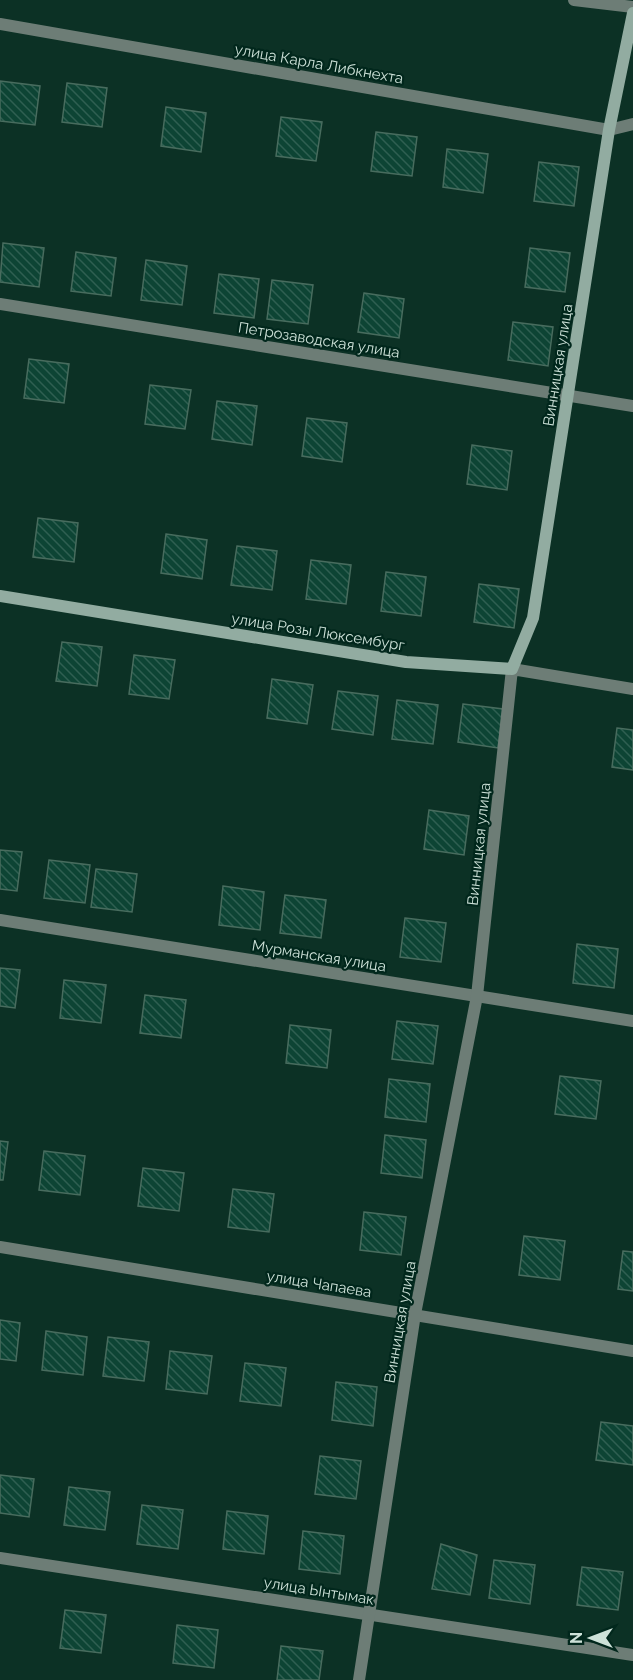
<svg xmlns="http://www.w3.org/2000/svg" width="633" height="1680" viewBox="0 0 633 1680" font-family="Raleway,sans-serif">
  <style>
    .building { fill: url(#building-back-hatch); stroke: #486c5e; stroke-width: 1.5 }
    .lines { fill: none; stroke-linecap: round; stroke-linejoin: round }
    .street { stroke: #6d7d76; stroke-width: 12 }
    .secondary { stroke: #92aca1; stroke-width: 12 }
    .labels { text-anchor: middle; stroke-width: 4.5; stroke-linejoin: round; paint-order: stroke }
    .street-label { font-size: 15px; fill: #cde1d8; stroke: #01271c }
  </style>
  <defs>
    <pattern id="building-back-hatch" width="6" height="6" patternUnits="userSpaceOnUse" patternTransform="scale(1.5)"><rect width="6" height="6" fill="#0d4434"/><path d="M-1 5l2 2M0 0l6 6M5-1l2 2" fill="none" stroke="#2f5f51"/></pattern>
  </defs>
  <rect width="100%" height="100%" fill="#0c3125"/>
  <!-- building -->
  <g class="building">
    <path d="M0 81 40 86 35 125 0 121Z"/>
    <path d="M67 83 107 88 102 127 62 122Z"/>
    <path d="M166 107 206 113 201 152 161 146Z"/>
    <path d="M281 117 322 122 316 161 276 156Z"/>
    <path d="M376 132 417 137 412 176 371 171Z"/>
    <path d="M447 149 488 154 483 193 443 187Z"/>
    <path d="M539 162 579 167 574 206 534 201Z"/>
    <path d="M3 243 44 248 39 287 0 282Z"/>
    <path d="M530 248 570 253 565 292 525 287Z"/>
    <path d="M76 252 116 258 111 296 71 291Z"/>
    <path d="M146 260 187 266 182 305 141 300Z"/>
    <path d="M219 274 259 279 254 318 214 313Z"/>
    <path d="M272 280 313 285 308 324 267 319Z"/>
    <path d="M364 293 404 299 399 338 358 332Z"/>
    <path d="M513 322 553 327 548 366 508 360Z"/>
    <path d="M29 359 69 364 64 403 24 398Z"/>
    <path d="M150 385 191 390 185 429 145 424Z"/>
    <path d="M217 401 257 406 252 445 212 439Z"/>
    <path d="M307 418 347 423 342 462 302 456Z"/>
    <path d="M472 445 512 451 507 490 467 484Z"/>
    <path d="M38 518 78 523 74 562 33 557Z"/>
    <path d="M166 534 207 540 202 579 161 573Z"/>
    <path d="M237 546 277 551 272 590 231 585Z"/>
    <path d="M311 560 351 565 346 604 306 599Z"/>
    <path d="M386 572 426 577 421 616 381 611Z"/>
    <path d="M479 584 519 589 514 628 474 622Z"/>
    <path d="M62 642 102 647 97 686 56 681Z"/>
    <path d="M134 655 175 660 169 699 129 694Z"/>
    <path d="M272 679 313 685 307 724 267 718Z"/>
    <path d="M338 691 378 696 373 735 332 729Z"/>
    <path d="M397 700 438 705 433 744 392 739Z"/>
    <path d="M463 704 503 709 498 748 458 742Z"/>
    <path d="M617 728 633 730V770L612 767Z"/>
    <path d="M429 810 469 816 464 855 424 849Z"/>
    <path d="M0 850 22 852 17 891 0 889Z"/>
    <path d="M49 860 90 865 85 903 44 898Z"/>
    <path d="M96 869 137 874 132 912 91 907Z"/>
    <path d="M223 886 264 892 260 930 219 925Z"/>
    <path d="M285 895 326 900 321 938 280 933Z"/>
    <path d="M405 918 446 923 441 962 400 957Z"/>
    <path d="M577 944 618 949 614 988 573 983Z"/>
    <path d="M0 968 20 970 15 1008 0 1006Z"/>
    <path d="M64 980 106 985 101 1023 60 1018Z"/>
    <path d="M145 995 186 1000 181 1038 140 1033Z"/>
    <path d="M397 1021 438 1026 433 1064 392 1059Z"/>
    <path d="M290 1025 331 1030 327 1068 286 1063Z"/>
    <path d="M560 1076 601 1081 596 1119 555 1114Z"/>
    <path d="M389 1079 430 1084 426 1122 385 1117Z"/>
    <path d="M385 1135 426 1140 422 1178 381 1173Z"/>
    <path d="M0 1141 8 1142 3 1180H0Z"/>
    <path d="M44 1151 85 1156 80 1195 39 1190Z"/>
    <path d="M143 1168 184 1173 179 1211 138 1206Z"/>
    <path d="M233 1189 274 1194 269 1232 228 1227Z"/>
    <path d="M364 1212 406 1217 401 1255 360 1250Z"/>
    <path d="M524 1236 565 1241 560 1280 519 1275Z"/>
    <path d="M623 1251 633 1252V1291L618 1289Z"/>
    <path d="M0 1320 20 1323 16 1361 0 1359Z"/>
    <path d="M46 1331 87 1337 83 1375 42 1370Z"/>
    <path d="M108 1337 149 1342 144 1381 103 1376Z"/>
    <path d="M170 1351 212 1356 207 1394 166 1389Z"/>
    <path d="M245 1363 286 1368 281 1406 240 1401Z"/>
    <path d="M336 1382 377 1387 373 1426 332 1420Z"/>
    <path d="M601 1422 633 1426V1465L596 1460Z"/>
    <path d="M320 1456 361 1461 356 1499 315 1494Z"/>
    <path d="M0 1475 34 1479 29 1517 0 1513Z"/>
    <path d="M69 1487 110 1492 105 1530 64 1525Z"/>
    <path d="M142 1505 183 1510 178 1549 137 1544Z"/>
    <path d="M227 1511 268 1516 264 1554 223 1549Z"/>
    <path d="M303 1531 344 1536 340 1574 299 1569Z"/>
    <path d="M441 1544 477 1555 470 1595 432 1589Z"/>
    <path d="M494 1560 535 1565 530 1604 489 1598Z"/>
    <path d="M582 1567 623 1572 618 1610 577 1605Z"/>
    <path d="M65 1610 106 1615 101 1653 60 1648Z"/>
    <path d="M177 1625 218 1630 214 1668 173 1663Z"/>
    <path d="M281 1646 323 1651 319 1680H277Z"/>
  </g>
  <g class="lines">
    <!-- street -->
    <g class="street">
      <path d="M574 0 633 7"/>
      <path d="M0 24 609 130 633 124"/>
      <path d="M0 304 633 406"/>
      <path d="M0 920 633 1021"/>
      <path d="M0 1247 633 1351"/>
      <path d="M0 1558 633 1655"/>
      <path d="M359 1680 415 1314 477 996 512 669 633 689"/>
    </g>
    <!-- secondary -->
    <path class="secondary" d="M0 596 406 662 512 669 533 618 609 130 633 13"/>
  </g>
  <g class="labels">
    <!-- street labels -->
    <g class="street-label">
      <text transform="translate(319 64) rotate(10)" y="5">улица Карла Либкнехта</text>
      <text transform="translate(319 340) rotate(9)" y="5">Петрозаводская улица</text>
      <text transform="translate(558 365) rotate(-81)" y="5">Винницкая улица</text>
      <text transform="translate(318 632) rotate(9)" y="5">улица Розы Люксембург</text>
      <text transform="translate(479 844) rotate(-84)" y="5">Винницкая улица</text>
      <text transform="translate(319 956) rotate(9)" y="5">Мурманская улица</text>
      <text transform="translate(319 1284) rotate(9)" y="5">улица Чапаева</text>
      <text transform="translate(400 1322) rotate(-80)" y="5">Винницкая улица</text>
      <text transform="translate(319 1591) rotate(9)" y="5">улица Ынтымак</text>
    </g>
  </g>
  <!-- north arrow -->
  <g transform="translate(591 1638) rotate(270)" stroke="#01271c" stroke-width="4.5" paint-order="stroke">
  <path d="M0-4.5L10 22L0 15L-10 22Z" fill="#cde1d8"/>
  <text y="-9" font-size="16" font-weight="bold" text-anchor="middle" fill="#cde1d8">N</text>
  </g>
</svg>
